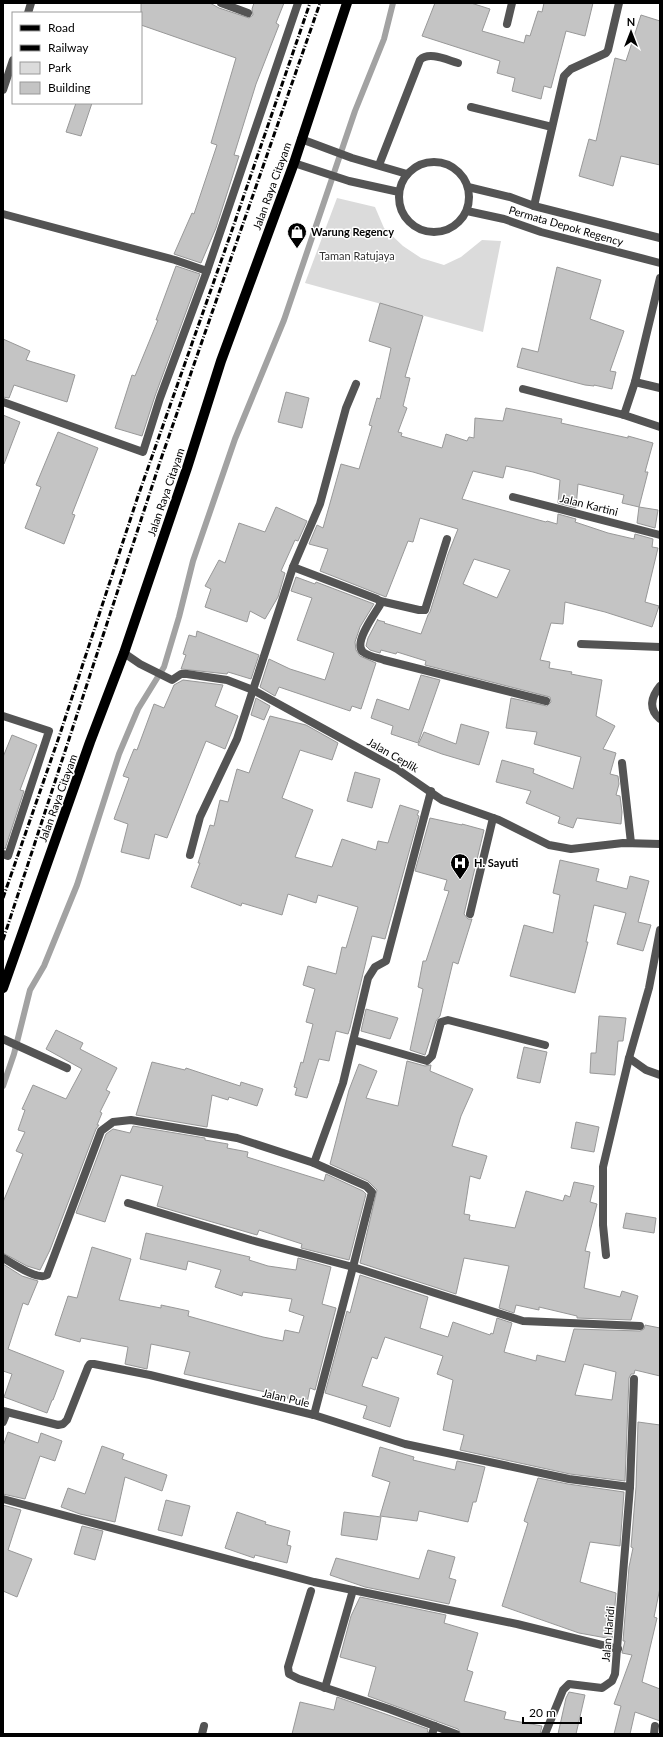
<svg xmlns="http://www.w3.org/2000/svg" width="663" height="1737" viewBox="0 0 663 1737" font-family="Lato,sans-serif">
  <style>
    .green { fill: #dbdbdb }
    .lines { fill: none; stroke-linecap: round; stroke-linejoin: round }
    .stream { stroke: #a2a2a2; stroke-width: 6 }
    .building { fill: #c4c4c4; stroke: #989898; fill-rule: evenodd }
    .street { stroke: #545454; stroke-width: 8 }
    .primary { stroke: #000; stroke-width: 10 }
    .rail { stroke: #000; stroke-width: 3; stroke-dasharray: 6 2 1 2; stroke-linecap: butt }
    .labels { text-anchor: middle; stroke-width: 3; stroke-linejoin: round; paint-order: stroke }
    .street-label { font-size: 11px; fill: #000; stroke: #fff }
    .poi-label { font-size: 11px; font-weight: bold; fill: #000; stroke: #fff; text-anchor: start }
    .park-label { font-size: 11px; fill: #323232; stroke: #fff }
  </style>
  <rect width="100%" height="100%" fill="#fff"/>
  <!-- green -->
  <path class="green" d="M337 198 375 207 384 228 403 246 421 258 444 265 461 257 482 240 501 241 483 332 305 283Z"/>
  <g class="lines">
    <!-- stream -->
    <path class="stream" d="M3 1086 14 1054 30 990 44 966 77 885 119 754 138 709 164 667 179 617 193 561 235 439 284 320 355 111 384 39 393 3"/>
  </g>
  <!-- building -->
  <g class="building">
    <path d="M141 3H210L219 8 249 18 253 15 252 9 254 3H284L276 23 279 25 256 84 234 155 239 156 216 228 201 263 174 254 192 213 194 214 217 145 211 143 236 58 141 25Z"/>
    <path d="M435 3H471L490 9 482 31 524 43 526 35 530 36 538 11 542 12 544 3H593L585 36 566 31 551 88 544 86 541 99 512 91 515 78 497 73 500 61 422 36Z"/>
    <path d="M641 15 660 21V165L621 156 613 186 579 176 589 139 596 141 615 58 626 61Z"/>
    <path d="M76 103H92L81 136 66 132Z"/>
    <path d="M176 266 200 274 155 396 142 436 115 428 132 375 135 376 158 320H156Z"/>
    <path d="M557 267 601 280 590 319 624 331 610 371 616 372 612 389 594 385V386L585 385 517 367 522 348 538 352Z"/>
    <path d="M380 303 423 316 405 377 410 378 403 406 407 408 398 432 402 433 401 436 442 448 446 434 467 441 469 437 474 438 475 418 503 421 506 408 562 419 561 423 628 438V436L653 443 645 472H648L639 507 622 503 624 495 578 484 576 508 558 503 560 480 533 472 506 466 503 478 473 471 462 499 546 522 547 521 557 524 558 514 576 519 575 522 608 533 634 539 635 534 653 539 652 547 658 548 645 602 659 606 652 627 605 612 565 602 563 624 551 623 540 660 550 662 549 668 572 672 571 674 602 680 596 716 615 726 603 749 616 753 610 774 618 776 619 784 616 795 620 796 622 812 621 824 577 818 573 828 558 823 560 817 526 803 531 791 496 782 502 760 534 769 533 773 573 789 581 757 534 744 537 732 506 728 511 698 547 706 551 702 550 697 425 665 426 661 397 652 396 654 381 650 380 653 370 650 366 646 368 638 378 619 377 620 385 622 384 623 421 634 428 615 430 612 448 554 458 529 420 518 413 542 408 541 386 597 320 571 328 549 309 544 317 525 323 528 341 464 359 469 372 426 369 425 377 398 380 399 391 348 369 341ZM474 559 510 570 497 598 463 584Z"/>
    <path d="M3 339 30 351 26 360 75 375 67 402 14 385 9 398 3 397Z"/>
    <path d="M286 392 309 398 302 428 278 422Z"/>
    <path d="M3 415 20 422 4 464H3Z"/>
    <path d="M58 432 98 448 72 514 75 515 64 544 25 528 41 487 36 485Z"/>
    <path d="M276 507 307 521 298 541 295 540 281 571 285 573 278 597 265 619 250 611 247 622 205 607 211 589 205 586 219 560 225 563 239 523 265 532Z"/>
    <path d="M639 507 658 510 655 528 637 523Z"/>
    <path d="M296 577 315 584 316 582 374 604 360 627 355 642 356 650 360 656 376 663 361 709 352 706 350 711 279 687 275 696 260 687 269 659 290 669 325 680 334 653 297 640 312 598 291 591Z"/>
    <path d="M197 631 259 655 251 679 228 672 227 674 181 669 186 655 183 654 189 635 196 637Z"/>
    <path d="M421 675 440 680 418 743 391 734 393 726 371 718 377 699 409 710Z"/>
    <path d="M183 680 223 685 215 706 238 716 225 749 206 741 167 838 155 834 149 859 121 852 128 824 114 819 129 778 123 776 134 749 137 750 154 704 164 708 174 685Z"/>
    <path d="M256 698 270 706 264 720 251 715Z"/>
    <path d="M270 716 306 725 338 743 332 760 300 750 282 798 313 810 295 857 332 867 342 839 376 850 378 841 388 843 400 805 419 811 417 815 419 816 385 939 372 936 350 1028 348 1034 336 1031 329 1061 319 1059 307 1098 295 1095 297 1088 294 1087 301 1062 303 1063 313 1024 306 1022 315 989 303 985 308 966 336 974 342 947 346 948 358 907 318 895 316 903 288 894 282 915 242 903 241 906 191 887 200 863H198L210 825 214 826 220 800 228 802 237 769 249 773Z"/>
    <path d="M461 724 489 732 479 765 442 754 418 745 424 732 456 744Z"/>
    <path d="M12 735 37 745 20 790 24 791 5 849 3 848V757Z"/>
    <path d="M355 772 380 779 372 808 347 801Z"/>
    <path d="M430 818 462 825V824L484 830 464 914 468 919H472L458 964 453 962 440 1016 436 1021 425 1055 410 1050 423 989 418 987 423 961H426L449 891 444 890 447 880 415 871Z"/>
    <path d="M560 860 599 869 596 881 627 889 630 876 649 881 638 922 651 925 643 951 617 944 626 913 594 905 586 942H588L575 993 510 976 524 925 553 933 560 895 553 893Z"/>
    <path d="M366 1009 398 1018 390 1039 361 1031Z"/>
    <path d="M599 1016 626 1018 623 1041H618L615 1075 590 1073 591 1053H596Z"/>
    <path d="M56 1030 83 1043 80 1049 117 1068 106 1090 110 1092 100 1112 102 1113 97 1125H99L96 1129 50 1250 40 1270 27 1266 3 1253V1202L23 1154 16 1151 25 1132 18 1130 25 1110 22 1109 33 1085 66 1099 82 1069 46 1049Z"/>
    <path d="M524 1047 547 1052 540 1083 517 1078Z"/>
    <path d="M407 1061 425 1066 431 1065 430 1071 473 1089 461 1116 452 1146 487 1156 480 1179 470 1176 464 1214 470 1215 469 1220 515 1228 526 1191 563 1201 565 1195 570 1197 574 1182 594 1186 590 1202 597 1204 585 1251 590 1252 584 1288 620 1297 622 1291 638 1296 631 1320 577 1318V1316L539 1307V1310L516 1305 514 1313 499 1308 509 1266 464 1258 456 1294 360 1263 377 1190 368 1181 330 1164 349 1090 359 1064 377 1071 366 1098 398 1106Z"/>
    <path d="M152 1062 185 1070 186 1068 240 1086 241 1082 263 1089 257 1106 229 1097 228 1100 212 1095 207 1127 136 1115Z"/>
    <path d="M576 1122 599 1127 594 1152 571 1148Z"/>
    <path d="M133 1126 205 1138V1140L228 1144 227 1148 248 1152 247 1157 324 1181 326 1174 363 1191 366 1194 349 1260 301 1248 302 1244 259 1230 257 1235 157 1206 163 1186 121 1175 105 1222 76 1213 106 1134 113 1129 130 1133Z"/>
    <path d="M626 1213 656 1218 654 1233 623 1228Z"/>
    <path d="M146 1233 250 1257 249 1260 268 1266 296 1270 298 1258 331 1267 322 1304 336 1308 315 1390 310 1388 307 1403 287 1398 288 1397 184 1374 190 1352 151 1344 147 1369 125 1364 128 1347 81 1338 80 1342 55 1335 68 1296 77 1298 92 1247 131 1259 119 1300 161 1308V1305L189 1311 188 1316 263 1337 283 1341 285 1330 299 1333 304 1316 289 1311 292 1299 243 1292 242 1296 215 1287 221 1270 188 1261 186 1270 140 1259Z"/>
    <path d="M3 1264 22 1276 38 1281 28 1305 23 1303 8 1349 64 1371 53 1400H52L47 1413 4 1397 12 1374 3 1371Z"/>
    <path d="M360 1275 428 1297 420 1328 448 1337 453 1322 490 1335 491 1333 493 1334 497 1318 512 1323 504 1352 536 1361 537 1355 565 1362 574 1329 640 1331 644 1329 645 1325 660 1328V1376L635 1370 634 1374H631L629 1378 625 1481 570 1474 460 1450 464 1435 443 1430 453 1380 437 1374 443 1356 385 1337 377 1359 372 1357 362 1386 399 1398 390 1427 363 1418 367 1406 325 1393 347 1311 350 1313ZM584 1364 616 1372 612 1400 575 1395Z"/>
    <path d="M638 1422 660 1425V1588L654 1617 657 1618 642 1682 660 1689V1721L635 1712 630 1734H614L621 1706 614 1704 632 1655 622 1653 625 1641H623L629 1567 633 1548 631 1547 636 1487Z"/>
    <path d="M8 1432 38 1443 41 1433 62 1441 55 1461 40 1456 25 1499 3 1494V1446Z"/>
    <path d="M102 1446 124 1454 122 1459 167 1475 162 1491 125 1477 115 1522 80 1514 61 1507 68 1488 85 1494Z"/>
    <path d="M380 1447 414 1457 413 1460 455 1470 457 1461 485 1467 476 1502H473L468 1522 419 1511 417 1521 380 1516 390 1482 372 1476Z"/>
    <path d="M538 1478 568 1484 624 1492 620 1546 590 1542 580 1582 616 1593 612 1639 579 1633 502 1606 528 1523 524 1521Z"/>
    <path d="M166 1500 190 1506 182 1536 158 1530Z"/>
    <path d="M3 1505 21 1510 8 1550 32 1559 17 1597 3 1591Z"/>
    <path d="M237 1512 266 1522 265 1524 290 1531 287 1545 291 1546 287 1563 255 1555 254 1558 225 1548Z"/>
    <path d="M344 1512 381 1517 377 1540 341 1535Z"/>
    <path d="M82 1526 103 1531 95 1560 74 1554Z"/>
    <path d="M428 1550 455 1557 449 1578 456 1580 449 1604 365 1587 330 1575 336 1558 419 1579Z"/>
    <path d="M360 1597 446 1615 444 1623 478 1633 467 1670 473 1672 464 1701 506 1712 504 1719 542 1726 540 1734H461L458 1729 368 1696 376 1667 340 1657 351 1616Z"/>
    <path d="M569 1692 585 1695 576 1734H558L566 1698Z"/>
    <path d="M337 1697 428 1729 427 1734H292L300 1702 334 1710Z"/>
  </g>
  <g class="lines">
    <!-- street -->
    <g class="street">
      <path d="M221 3 248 13"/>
      <path d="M28 13 31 3"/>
      <path d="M507 24 512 3"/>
      <path d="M3 90 13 60"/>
      <path d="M471 107 552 127"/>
      <path d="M301 139 352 158 407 174"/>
      <circle cx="434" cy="197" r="35"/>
      <path d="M294 163 349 181 399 192"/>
      <path d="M379 165 420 60C429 51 447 60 458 63"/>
      <path d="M468 187 510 197 534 206 660 238"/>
      <path d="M534 206 564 76 571 69 606 53 608 50 619 3"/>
      <path d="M467 211 504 219 541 232 660 263"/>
      <path d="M3 214 175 260 207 271"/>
      <path d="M635 382 660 388"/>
      <path d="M523 389 624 415 635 382 660 278"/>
      <path d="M3 402 143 452 160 398 207 271 298 3"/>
      <path d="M624 415 660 427"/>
      <path d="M513 497 660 535"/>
      <path d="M293 567 377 599 380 601V605C374 615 353 643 363 652 368 656 378 658 384 660L546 701"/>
      <path d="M380 601 419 610H425L447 539"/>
      <path d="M581 644 660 647"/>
      <path d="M124 653 140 664 172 680 181 674H187L227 680 253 690 397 769 442 800 499 820 549 845 571 849 623 843 660 844"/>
      <path d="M660 686C651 697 648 709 660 719"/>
      <path d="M3 716 49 731 8 856 3 854"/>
      <path d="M622 763 631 843"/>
      <path d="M431 791 386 961 375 967 368 978 343 1083 314 1163 366 1186 372 1192 353 1267 523 1321 640 1326"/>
      <path d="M190 855 200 817 237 739 293 567 320 504 346 408 356 384"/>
      <path d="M470 914 493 818"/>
      <path d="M3 1039 67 1068"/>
      <path d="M354 1040 427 1061 432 1056 441 1022 448 1020 545 1045"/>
      <path d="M629 1058 646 1070 660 1075"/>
      <path d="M606 1255 603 1225V1167L629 1058 649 988 660 930"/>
      <path d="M3 1258C12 1263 38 1281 47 1275L101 1131 113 1122 131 1120 237 1138 314 1163"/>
      <path d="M3 1411 58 1425 63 1424 67 1420 88 1367 90 1364H94L150 1375 314 1415 353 1267 251 1240 128 1203"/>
      <path d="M314 1415 405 1444 569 1479 630 1487 634 1379"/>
      <path d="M3 1422 7 1412"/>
      <path d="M3 1499 314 1582 517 1624 618 1649"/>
      <path d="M311 1591 288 1667 289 1674 299 1679 389 1709 456 1734"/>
      <path d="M325 1688 353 1590"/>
      <path d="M202 1734 204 1726"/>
      <path d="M432 1734 435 1726"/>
      <path d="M545 1734 563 1690 569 1684 602 1688 612 1681 615 1674 630 1487"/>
      <path d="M654 1734 655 1726"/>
    </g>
    <!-- primary -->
    <path class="primary" d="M3 988 90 742 124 653 187 468 221 361 294 163 347 3"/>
    <!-- rail -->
    <g class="rail">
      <path d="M3 898 60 734 137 499 231 233 310 3"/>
      <path d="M3 940 161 459 320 3"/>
    </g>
  </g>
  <!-- icons -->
  <defs>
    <g id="shop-pin" transform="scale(1)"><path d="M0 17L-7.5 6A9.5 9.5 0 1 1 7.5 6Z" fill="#000" stroke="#fff"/><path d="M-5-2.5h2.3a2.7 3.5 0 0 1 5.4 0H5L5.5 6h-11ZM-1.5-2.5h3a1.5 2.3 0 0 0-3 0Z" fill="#fff"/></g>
    <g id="hospital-pin" transform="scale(1)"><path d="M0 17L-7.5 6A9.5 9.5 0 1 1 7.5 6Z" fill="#000" stroke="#fff"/><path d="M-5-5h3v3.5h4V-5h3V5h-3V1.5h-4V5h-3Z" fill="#fff"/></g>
  </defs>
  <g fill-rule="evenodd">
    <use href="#shop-pin" x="297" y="232"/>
    <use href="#hospital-pin" x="460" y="863"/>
  </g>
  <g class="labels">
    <!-- street labels -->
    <g class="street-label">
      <text transform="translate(272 186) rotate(-70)" y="4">Jalan Raya Citayam</text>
      <text transform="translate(566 226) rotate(16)" y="4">Permata Depok Regency</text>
      <text transform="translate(166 492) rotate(-71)" y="4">Jalan Raya Citayam</text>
      <text transform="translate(589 505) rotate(14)" y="4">Jalan Kartini</text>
      <text transform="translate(393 755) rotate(30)" y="4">Jalan Ceplik</text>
      <text transform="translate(58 798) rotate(-70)" y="4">Jalan Raya Citayam</text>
      <text transform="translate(286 1398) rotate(13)" y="4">Jalan Pule</text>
      <text transform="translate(608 1634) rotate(-85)" y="4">Jalan Haridi</text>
    </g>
    <!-- poi labels -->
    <g class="poi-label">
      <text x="311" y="236">Warung Regency</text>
      <text x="474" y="867">H. Sayuti</text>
    </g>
    <!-- park labels -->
    <g class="park-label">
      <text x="357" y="260">Taman Ratujaya</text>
    </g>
  </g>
  <!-- border -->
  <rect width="663" height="1737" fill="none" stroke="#000000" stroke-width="8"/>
  <!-- legend -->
  <rect x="12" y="12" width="130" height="92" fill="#ffffff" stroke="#999999"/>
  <rect x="20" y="25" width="20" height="6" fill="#000000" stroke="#999999"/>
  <text x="48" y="32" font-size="12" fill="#000000">Road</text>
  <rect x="20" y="45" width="20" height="6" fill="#000000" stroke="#999999"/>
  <text x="48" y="52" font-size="12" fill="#000000">Railway</text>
  <rect x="20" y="62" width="20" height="12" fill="#dbdbdb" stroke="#999999"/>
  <text x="48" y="72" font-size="12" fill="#000000">Park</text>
  <rect x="20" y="82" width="20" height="12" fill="#c4c4c4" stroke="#999999"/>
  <text x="48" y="92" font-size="12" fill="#000000">Building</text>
  <!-- north arrow -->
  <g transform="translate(631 32)" stroke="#ffffff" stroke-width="3" paint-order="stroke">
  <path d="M0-3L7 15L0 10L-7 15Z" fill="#000000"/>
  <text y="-6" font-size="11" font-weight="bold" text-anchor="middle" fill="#000000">N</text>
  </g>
  <!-- scale -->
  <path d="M523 1717v6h58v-6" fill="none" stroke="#000000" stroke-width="2"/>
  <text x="529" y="1717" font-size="12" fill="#000000" stroke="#ffffff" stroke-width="3" paint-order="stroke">20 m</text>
</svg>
